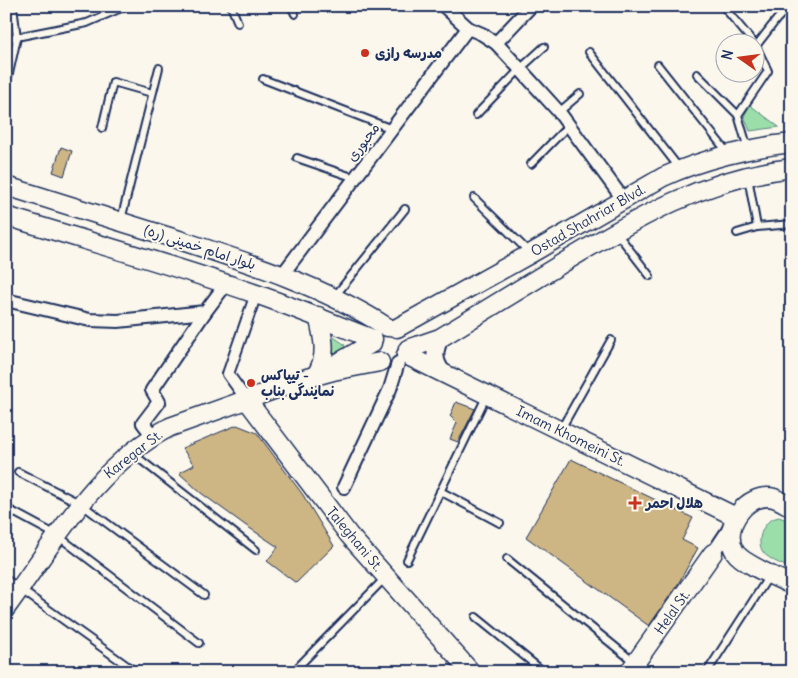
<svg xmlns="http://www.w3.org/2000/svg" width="798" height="678" viewBox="0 0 798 678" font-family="Delius,'Playpen Sans Arabic',sans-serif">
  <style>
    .green { fill: #9bdea9; stroke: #5b8684 }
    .building { fill: #cdb584; stroke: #1b2f5e }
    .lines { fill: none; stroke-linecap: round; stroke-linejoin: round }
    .service-casing { stroke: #1b2f5e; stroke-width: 10 }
    .pedestrian-casing { stroke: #1b2f5e; stroke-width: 14 }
    .minor-casing { stroke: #1b2f5e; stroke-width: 16 }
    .tertiary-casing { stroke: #1b2f5e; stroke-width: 20 }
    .secondary-casing { stroke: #1b2f5e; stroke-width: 21 }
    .service { stroke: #fbf7ec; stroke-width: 6 }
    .pedestrian { stroke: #fbf7ec; stroke-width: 10 }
    .minor { stroke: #fbf7ec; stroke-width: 12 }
    .tertiary { stroke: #fbf7ec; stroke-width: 16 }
    .secondary { stroke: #fbf7ec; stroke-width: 18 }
    .poi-dot { fill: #c8321e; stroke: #fbf7ec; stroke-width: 2 }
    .labels { text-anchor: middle; stroke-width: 4; stroke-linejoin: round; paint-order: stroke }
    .poi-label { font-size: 14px; font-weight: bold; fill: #1b2f5e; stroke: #fbf7ec; text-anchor: start }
    .street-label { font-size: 14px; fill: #1b2f5e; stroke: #fbf7ec }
  </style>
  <rect width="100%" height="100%" fill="#fbf7ec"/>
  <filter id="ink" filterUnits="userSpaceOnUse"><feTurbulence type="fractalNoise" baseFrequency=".02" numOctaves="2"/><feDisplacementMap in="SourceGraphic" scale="10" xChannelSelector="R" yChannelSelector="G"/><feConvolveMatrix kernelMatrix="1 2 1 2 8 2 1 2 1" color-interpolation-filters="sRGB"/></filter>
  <g filter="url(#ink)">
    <!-- green -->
    <g class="green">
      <path d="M750 105 779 127 750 131 744 116Z"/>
      <path d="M328 333 344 344 345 349 326 364Z"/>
      <path d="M779 517 792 522V569C784 565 774 562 767 556 756 548 759 531 768 522 771 519 775 518 779 517Z"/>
    </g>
    <!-- building -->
    <g class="building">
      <path d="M61 147 72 151 64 176 53 172Z"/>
      <path d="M456 402 475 409 458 442 450 439 457 423 450 416Z"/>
      <path d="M237 425 257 433 303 495 334 546 296 583 267 561 278 547 245 525 201 493 179 473 194 465 182 448Z"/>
      <path d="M571 459 693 518 682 540 698 548 678 584 649 626 526 537Z"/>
    </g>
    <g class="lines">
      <!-- service casing -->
      <g class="service-casing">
        <g id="service">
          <path d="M231 6 238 23"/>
          <path d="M291 6 295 14"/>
          <path d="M723 6 753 42"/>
          <path d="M6 39 87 23 126 6"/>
          <path d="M589 52 680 169"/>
          <path d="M658 65 727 152"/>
          <path d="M697 74 738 115"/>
          <path d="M263 79 392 129"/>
          <path d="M6 87 17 38 13 6"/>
          <path d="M559 112 580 94"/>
          <path d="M476 115 520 69 544 47"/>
          <path d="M102 128 113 82 152 93"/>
          <path d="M748 149 738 115 768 71 756 46 777 19 790 6"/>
          <path d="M297 158 355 178"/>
          <path d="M531 164 569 125"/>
          <path d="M748 177 757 227"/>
          <path d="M474 198 530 253"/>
          <path d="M121 220 159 68"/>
          <path d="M616 232 650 276"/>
          <path d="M737 233 757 227 792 224"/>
          <path d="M335 296 405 209"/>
          <path d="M561 429 611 340"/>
          <path d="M132 453 256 550"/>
          <path d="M18 472 81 504 204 595"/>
          <path d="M440 491 500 523"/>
          <path d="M6 508 58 536 199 643"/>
          <path d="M507 559 634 662"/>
          <path d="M407 560 487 395"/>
          <path d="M6 579 136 672"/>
          <path d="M476 617 544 672"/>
          <path d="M293 672 385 578"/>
          <path d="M707 672 769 576"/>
        </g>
      </g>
      <!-- pedestrian casing -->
      <g class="pedestrian-casing">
        <path id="pedestrian" d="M246 399 228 374 256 294"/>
      </g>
      <!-- minor casing -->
      <g class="minor-casing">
        <g id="minor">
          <path d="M444 6 468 28 482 34 496 43 520 69 559 112 623 199"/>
          <path d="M496 43 531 6"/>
          <path d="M282 275 468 28"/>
          <path d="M6 300 90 320 118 321 205 312 226 284"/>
          <path d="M153 436 143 423 159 402 152 390 205 312"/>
          <path d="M344 487 390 389 398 363"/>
          <path d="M713 553 731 526"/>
        </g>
      </g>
      <!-- tertiary casing -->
      <g class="tertiary-casing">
        <path id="tertiary" d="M440 338C434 351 433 360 442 372"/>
      </g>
      <!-- secondary casing -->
      <g class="secondary-casing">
        <g id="secondary">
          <path d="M6 186C62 203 118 221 173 238 247 262 321 285 387 327"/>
          <path d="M6 216C89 242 174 265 256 294 296 308 334 324 373 339"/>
          <path d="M397 328 530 254 663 177C700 160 752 147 792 143"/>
          <path d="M408 349 440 338C482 312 524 287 566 261 639 217 705 178 792 168"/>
          <path d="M406 355 736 517"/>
          <path d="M331 367 372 343"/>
          <path d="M315 376C329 358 323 336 318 316"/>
          <path d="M246 399 349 535 471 672"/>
          <path d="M792 507C786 504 780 500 774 498 747 491 720 528 735 552 743 564 778 578 792 585"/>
          <path d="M6 608C54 543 95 466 170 427L307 378 333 371 380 362"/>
          <path d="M629 672 713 553"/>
        </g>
      </g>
      <!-- service -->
      <use href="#service" class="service"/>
      <!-- pedestrian -->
      <use href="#pedestrian" class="pedestrian"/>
      <!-- minor -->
      <use href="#minor" class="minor"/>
      <!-- tertiary -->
      <use href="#tertiary" class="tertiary"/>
      <!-- secondary -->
      <use href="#secondary" class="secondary"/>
    </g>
  </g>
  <!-- markers -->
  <g class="poi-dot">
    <circle cx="365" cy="53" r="5"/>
    <circle cx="251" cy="383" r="5"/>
    <path d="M632.5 495.5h5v5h5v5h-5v5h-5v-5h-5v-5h5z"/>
  </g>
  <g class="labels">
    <!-- poi labels -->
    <g class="poi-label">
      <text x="375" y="58">مدرسه رازی</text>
      <text x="261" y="380">تیپاکس -<tspan x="261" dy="16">نمایندگی بناب</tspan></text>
      <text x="646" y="508">هلال احمر</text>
    </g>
    <!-- street labels -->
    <g class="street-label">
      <text transform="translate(363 142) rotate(-53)" y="5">محبوری</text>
      <text transform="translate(588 220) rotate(-30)" y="5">Ostad Shahriar Blvd.</text>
      <text transform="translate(200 247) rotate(18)" y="5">بلوار امام خمینی (ره)</text>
      <text transform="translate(571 436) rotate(26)" y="5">Imam Khomeini St.</text>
      <text transform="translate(133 454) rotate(-38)" y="5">Karegar St.</text>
      <text transform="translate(355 539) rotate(50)" y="5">Taleghani St.</text>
      <text transform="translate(672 612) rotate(-55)" y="5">Helal St.</text>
    </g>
  </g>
  <!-- margin -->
  <rect width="798" height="678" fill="none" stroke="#fbf7ec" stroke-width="25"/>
  <rect x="12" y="12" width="773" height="653" fill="none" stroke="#1b2f5e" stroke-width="2" filter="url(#ink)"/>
  <!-- north arrow -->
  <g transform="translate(740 58) rotate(284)"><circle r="24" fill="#fbf7ec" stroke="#a1a7b3"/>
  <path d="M0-4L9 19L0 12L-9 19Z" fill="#c8321e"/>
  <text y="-8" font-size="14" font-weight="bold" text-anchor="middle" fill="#1b2f5e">N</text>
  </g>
</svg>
